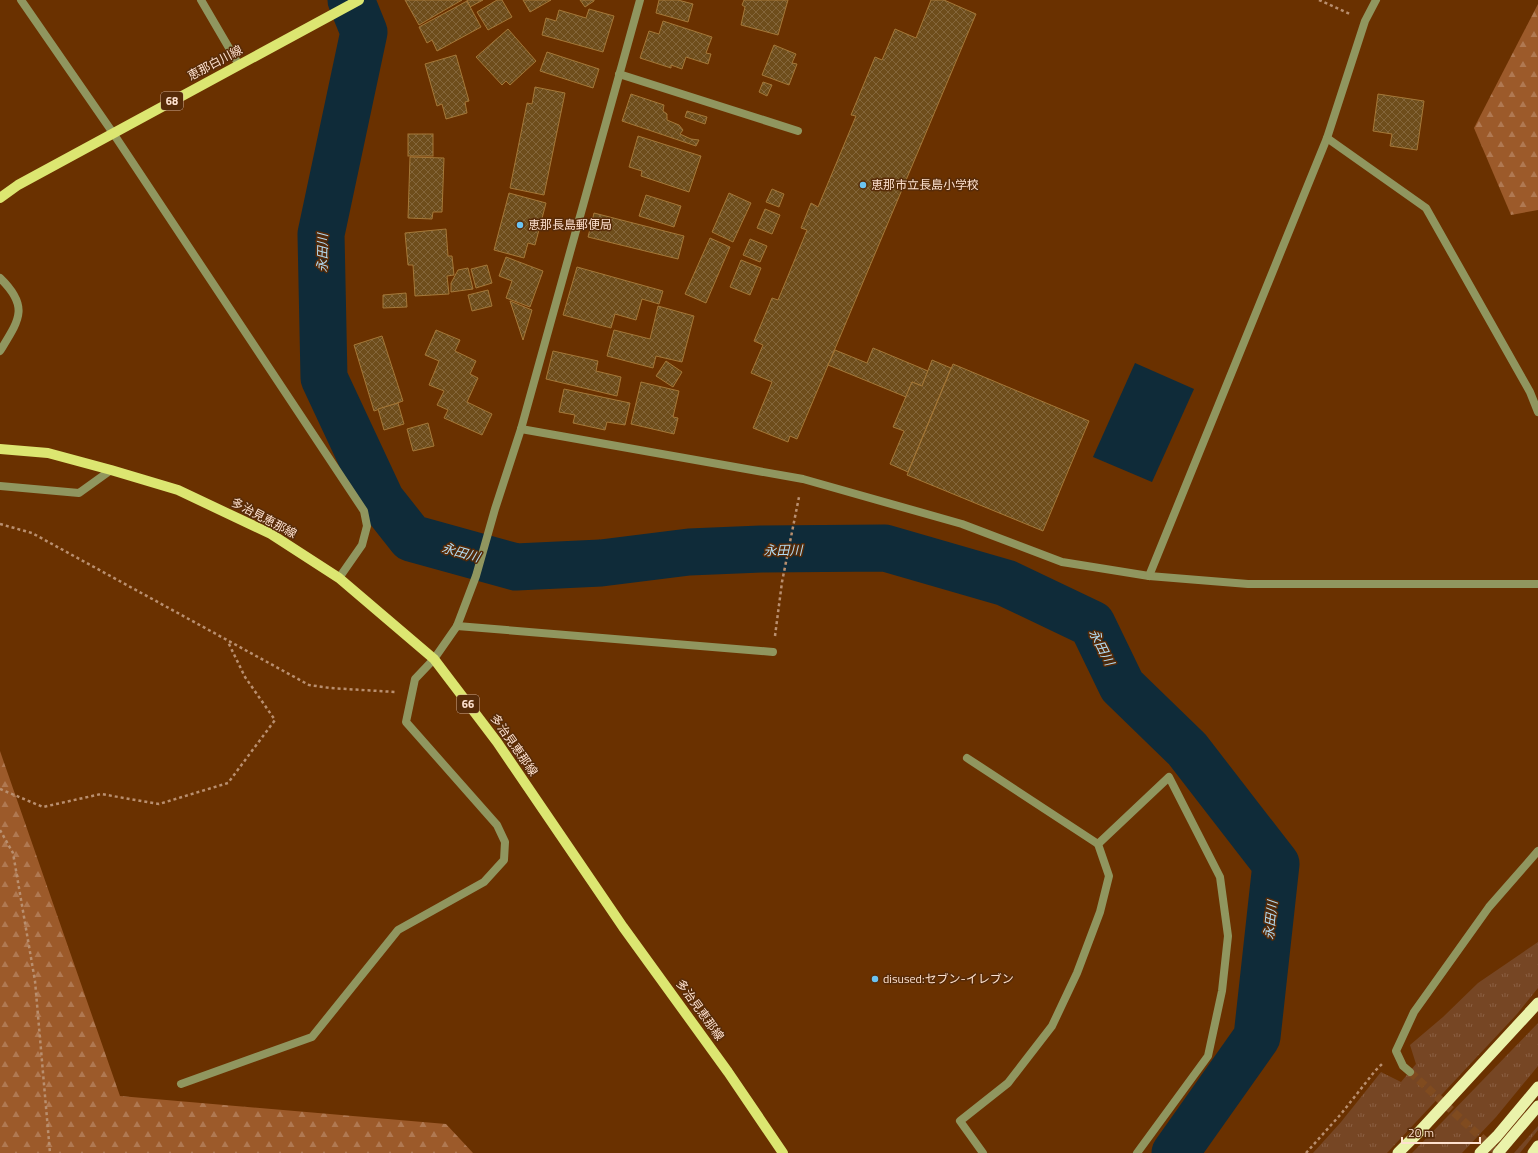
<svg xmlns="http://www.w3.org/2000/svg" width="1538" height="1153" viewBox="0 0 1538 1153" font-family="'Titillium Web','Noto Sans JP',sans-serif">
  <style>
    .grass { fill: url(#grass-tufts) }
    .forest { fill: url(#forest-firs) }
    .water { fill: #0f2b39 }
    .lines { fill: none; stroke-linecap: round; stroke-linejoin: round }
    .river { stroke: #0f2b39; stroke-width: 47 }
    .building { fill: url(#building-cross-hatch); stroke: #a57838 }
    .minor-tunnel { stroke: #804b1f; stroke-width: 8; stroke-dasharray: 8 4; stroke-linecap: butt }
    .path { stroke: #b98f6f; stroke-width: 2.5; stroke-dasharray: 3 3; stroke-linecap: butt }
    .minor { stroke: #90965f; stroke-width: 8 }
    .primary { stroke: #dce671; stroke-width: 10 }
    .trunk { stroke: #eaf2aa; stroke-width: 11 }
    .poi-dot { fill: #6bc3f2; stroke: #572b08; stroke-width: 1.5 }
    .labels { text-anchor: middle; stroke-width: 3; stroke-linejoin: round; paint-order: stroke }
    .shield { fill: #572b08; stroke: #ccaa93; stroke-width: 1 }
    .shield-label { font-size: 11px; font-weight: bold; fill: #fee1cf }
    .street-label { font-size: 12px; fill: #fee1cf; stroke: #572b08 }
    .poi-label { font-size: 12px; fill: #fee1cf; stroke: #572b08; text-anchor: start }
    .water-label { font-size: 13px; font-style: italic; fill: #b2dcf4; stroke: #572b08 }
  </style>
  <defs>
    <pattern id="grass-tufts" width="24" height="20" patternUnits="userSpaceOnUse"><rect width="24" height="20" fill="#764624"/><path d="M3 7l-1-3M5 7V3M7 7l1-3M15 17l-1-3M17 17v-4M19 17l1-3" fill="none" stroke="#8b6043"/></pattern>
    <pattern id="forest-firs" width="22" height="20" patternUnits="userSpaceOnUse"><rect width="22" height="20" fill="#9c5a2a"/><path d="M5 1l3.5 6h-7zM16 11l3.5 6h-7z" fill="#b07952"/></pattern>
    <pattern id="building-cross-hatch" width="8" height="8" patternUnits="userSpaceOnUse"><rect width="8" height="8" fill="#6e4d1b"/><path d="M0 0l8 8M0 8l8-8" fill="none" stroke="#84663b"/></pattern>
  </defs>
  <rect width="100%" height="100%" fill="#6a3100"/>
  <!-- grass -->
  <g class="grass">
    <path d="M1538 942V988L1517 1014 1387 1153H1313L1341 1122 1381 1072 1401 1082 1416 1064 1410 1045 1443 1017 1478 983Z"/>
    <path d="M1538 1023V1066L1496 1117 1462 1153H1412Z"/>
    <path d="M1538 1126V1130L1520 1153H1514Z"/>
  </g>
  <!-- forest -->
  <g class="forest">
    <path d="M1538 4V210L1511 215 1474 128Z"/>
    <path d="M0 751 120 1096 446 1124 473 1153H0Z"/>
  </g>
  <!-- water -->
  <path class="water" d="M1135 363 1194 389 1152 482 1093 457Z"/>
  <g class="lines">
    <!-- river -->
    <path class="river" d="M351 0 364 32 321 234 324 378 381 500 411 538 516 567 601 563 689 552 761 549 885 548 1006 583 1092 624 1122 686 1187 749 1276 864 1257 1037 1175 1153"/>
  </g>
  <!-- building -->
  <g class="building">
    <path d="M405 0H462L419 25Z"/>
    <path d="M467 0H483L470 7Z"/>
    <path d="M497 0H502L512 17 488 30 477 12Z"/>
    <path d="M523 0H551L530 12Z"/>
    <path d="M580 0H594V1L585 7Z"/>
    <path d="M659 0H678L693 4 688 22 656 13Z"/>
    <path d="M744 0H788L778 35 741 25 745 7 742 5Z"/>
    <path d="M931 0H944L976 14 797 439 790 436 788 442 753 428 772 382 751 373 763 345 754 341 772 298 778 300 807 230 801 228 811 203 818 207 856 116 851 115 875 57 882 60 895 29 916 38Z"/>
    <path d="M467 1 481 27 437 51 432 40 427 43 419 27Z"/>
    <path d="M589 9 614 16 603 52 542 35 546 18 556 21 559 10 586 18Z"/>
    <path d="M663 21 712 37 706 53 711 54 708 64 686 57 682 69 671 65V68L640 58 649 31 659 34Z"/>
    <path d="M508 29 536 61 510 85 506 81 502 85 476 57Z"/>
    <path d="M774 45 796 54 792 63 797 64 789 85 762 75Z"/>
    <path d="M547 52 599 69 593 88 540 71Z"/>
    <path d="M456 55 469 101 465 102 467 113 446 119 442 104 437 106 425 64Z"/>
    <path d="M763 82 772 85 767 96 759 92Z"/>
    <path d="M535 87 565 93 544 195 510 188 527 103 532 104Z"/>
    <path d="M631 94 664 105 663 111 667 114V120L679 125 683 130 680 134 691 139 699 140 696 146 622 121Z"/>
    <path d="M1378 94 1424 101 1417 150 1390 146 1392 134 1373 131Z"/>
    <path d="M687 111 707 117 705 124 685 117Z"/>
    <rect x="408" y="134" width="25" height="22"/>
    <path d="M638 136 701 156 689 192 641 176 642 171 629 167Z"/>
    <path d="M410 157 444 158 442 212H433L432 219 408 218Z"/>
    <path d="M772 189 784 194 779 207 766 202Z"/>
    <path d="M509 193 546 203 535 245 528 243 524 258 494 250Z"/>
    <path d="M729 193 751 203 733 242 712 232Z"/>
    <path d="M646 195 681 206 674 227 639 216Z"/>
    <path d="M765 209 780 215 772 234 757 228Z"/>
    <path d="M594 213 684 236 678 259 588 237Z"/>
    <path d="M446 229 448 256H452L454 275 447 276 449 294 415 296 413 265H408L405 233Z"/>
    <path d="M710 238 730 247 706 303 685 294Z"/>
    <path d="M750 239 767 246 760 262 743 255Z"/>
    <path d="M506 257 543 271 530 307 506 298 512 281 499 276Z"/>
    <path d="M741 260 761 268 750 295 730 287Z"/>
    <path d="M487 265 492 283 476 288 471 269Z"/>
    <path d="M577 267 663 291 659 304 642 299 636 320 615 314 611 328 563 315Z"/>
    <path d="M468 268 473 289 451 292V283L458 270Z"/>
    <path d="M488 290 492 306 472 311 468 295Z"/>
    <path d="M406 293 407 307 383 308V295Z"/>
    <path d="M510 301 532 310 523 340Z"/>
    <path d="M658 306 694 316 682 362 656 356 653 368 607 356 614 330 650 339Z"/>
    <path d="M436 330 460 340 455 351 476 361 470 374 478 378 467 402 492 414 482 435 444 418 448 410 437 405 444 391 429 385 439 361 425 355Z"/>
    <path d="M382 336 403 401 374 411 354 345Z"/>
    <path d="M873 348 928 371 922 386 912 382 906 397 828 365 835 350 867 363Z"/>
    <path d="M553 351 598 361 596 371 621 377 617 396 546 379Z"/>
    <path d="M932 360 951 368 908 472 890 464 904 431 893 427 912 382 922 386Z"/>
    <path d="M666 361 682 372 673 387 656 376Z"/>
    <path d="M953 364 1089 421 1043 531 907 475Z"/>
    <path d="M641 382 679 391 673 417 678 418 674 434 631 424Z"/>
    <path d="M564 389 630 403 625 425 607 422 605 430 573 423 575 415 559 412Z"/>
    <path d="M398 403 404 424 384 430 378 409Z"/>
    <path d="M428 423 434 446 413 451 407 429Z"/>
  </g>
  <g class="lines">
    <!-- minor-tunnel -->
    <path class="minor-tunnel" d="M1410 1072 1498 1153"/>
    <!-- path -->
    <g class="path">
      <path d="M1319 0 1350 14"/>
      <path d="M0 524 32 533 309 685 330 688 395 692"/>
      <path d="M775 636 782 582 799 497"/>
      <path d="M0 789 43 807 101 794 159 804 228 783 275 720 245 677 228 642"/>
      <path d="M0 830 13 853 35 981 50 1153"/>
      <path d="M1306 1153 1341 1114 1375 1071 1382 1064"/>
    </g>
    <!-- minor -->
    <g class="minor">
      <path d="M21 0 113 133 364 511 367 526 362 545 339 578"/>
      <path d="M201 0 239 65"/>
      <path d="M619 74 798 131"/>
      <path d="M1327 138 1426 208 1530 392 1538 412"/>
      <path d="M0 278C30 307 19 320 0 351"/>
      <path d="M521 429 803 479 962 524 1062 562 1149 576 1248 584H1538"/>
      <path d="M0 486 79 493 111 470"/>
      <path d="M1149 576 1327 138 1365 21 1376 0"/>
      <path d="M457 626 773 652"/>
      <path d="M967 758 1098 844"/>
      <path d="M1410 1072 1403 1066 1396 1051 1414 1012 1489 907 1538 851"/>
      <path d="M181 1084 312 1037 398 930 484 882 504 860 505 842 497 825 406 722 415 679 434 659 457 626 476 576 495 509 521 429 640 0"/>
      <path d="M983 1153 960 1121 1008 1083 1052 1026 1077 973 1100 912 1109 876 1098 844 1169 777 1220 877 1228 936 1222 991 1208 1056 1137 1153"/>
    </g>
    <!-- primary -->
    <g class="primary">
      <path d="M0 198 18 185 359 0"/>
      <path d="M0 449 48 453 111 470 178 490 271 534 339 578 434 659 497 742 623 927 728 1072 783 1153"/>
    </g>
    <!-- trunk -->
    <g class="trunk">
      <path d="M1398 1153 1418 1133 1538 1003"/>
      <path d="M1480 1153 1497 1136 1538 1087"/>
      <path d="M1498 1153 1538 1106"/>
      <path d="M1533 1153 1538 1146"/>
    </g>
  </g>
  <!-- markers -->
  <g class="poi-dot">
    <circle cx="863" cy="185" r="4"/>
    <circle cx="520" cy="225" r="4"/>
    <circle cx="875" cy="979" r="4"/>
  </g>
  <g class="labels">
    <!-- shield labels -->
    <g class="shield">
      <rect x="161" y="92" width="22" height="18" rx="3"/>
      <rect x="457" y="695" width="22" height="18" rx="3"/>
    </g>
    <g class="shield-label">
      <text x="172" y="105">68</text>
      <text x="468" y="708">66</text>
    </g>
    <!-- street labels -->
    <g class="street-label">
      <text transform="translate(215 63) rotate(-28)" y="4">恵那白川線</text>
      <text transform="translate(264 518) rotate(28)" y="4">多治見恵那線</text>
      <text transform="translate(514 745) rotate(55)" y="4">多治見恵那線</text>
      <text transform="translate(700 1010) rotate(54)" y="4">多治見恵那線</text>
    </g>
    <!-- poi labels -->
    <g class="poi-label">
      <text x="871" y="189">恵那市立長島小学校</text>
      <text x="528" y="229">恵那長島郵便局</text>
      <text x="883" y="983">disused:セブン-イレブン</text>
    </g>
    <!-- water labels -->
    <g class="water-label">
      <text transform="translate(322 253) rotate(-89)" y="5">永田川</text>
      <text transform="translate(783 550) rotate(-1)" y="5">永田川</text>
      <text transform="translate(461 552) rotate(16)" y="5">永田川</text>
      <text transform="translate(1102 647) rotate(63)" y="5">永田川</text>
      <text transform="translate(1270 920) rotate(-84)" y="5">永田川</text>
    </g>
  </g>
  <!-- scale -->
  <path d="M1402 1137v6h78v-6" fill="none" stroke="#fee1cf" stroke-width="2"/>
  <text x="1408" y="1137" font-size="12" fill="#fee1cf" stroke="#572b08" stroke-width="3" paint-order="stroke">20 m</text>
</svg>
